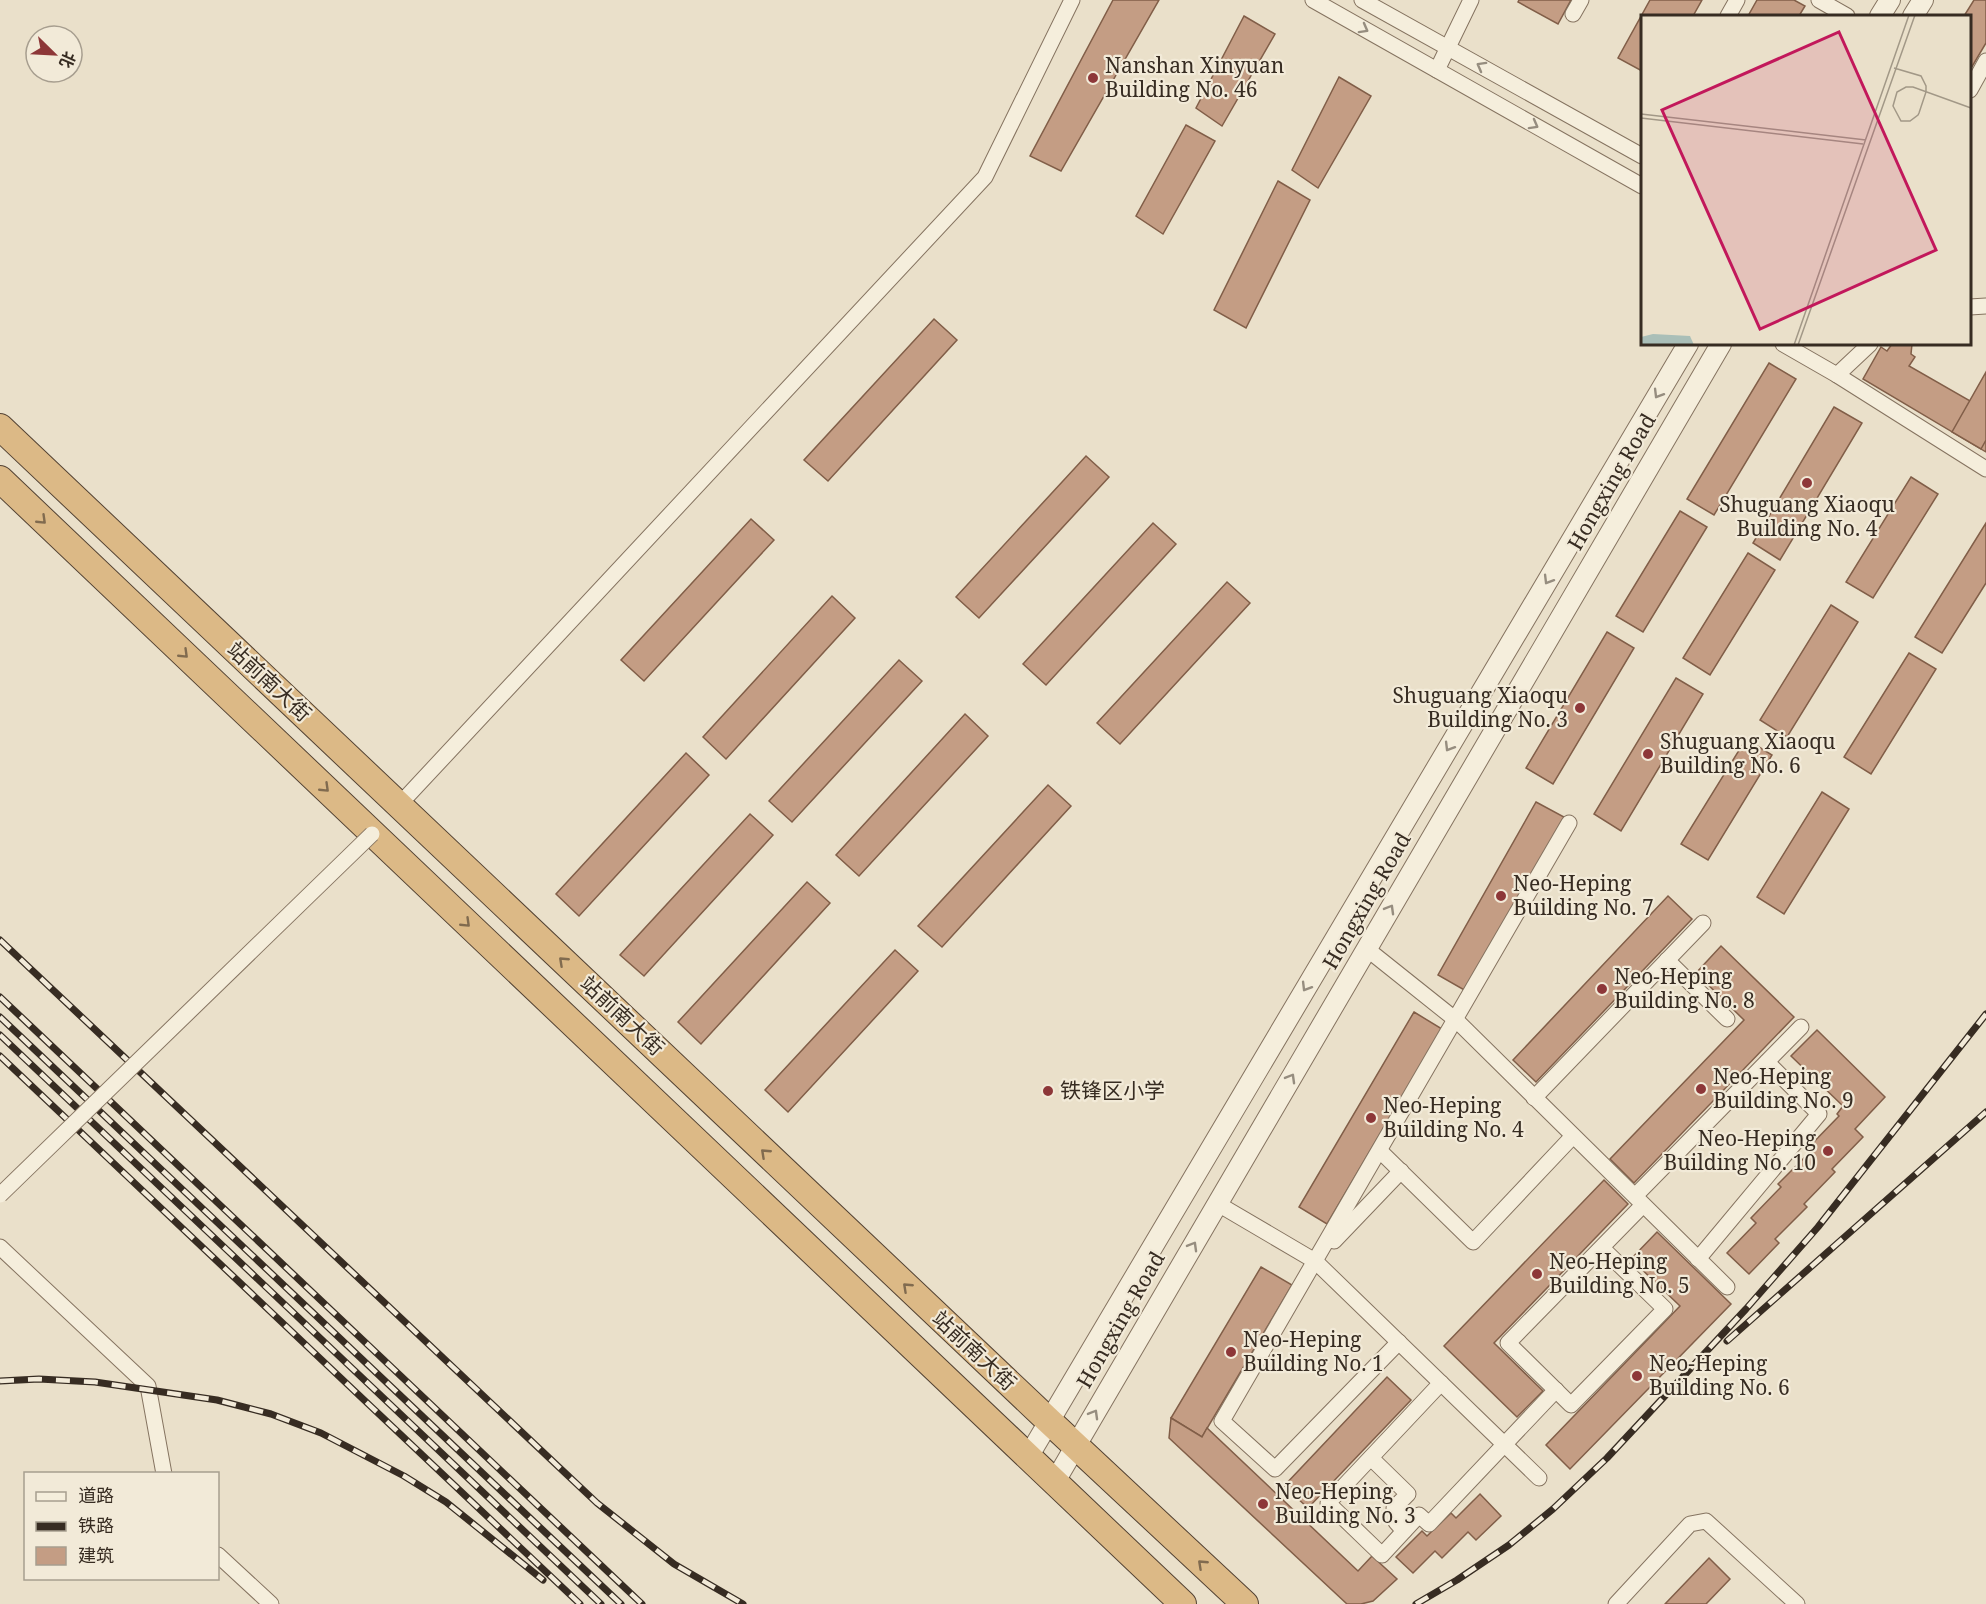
<svg xmlns="http://www.w3.org/2000/svg" width="1986" height="1604" viewBox="0 0 1986 1604" font-family="'Noto Serif','Noto Sans SC',serif">
  <style>
    .building { fill: #c49d84; stroke: #815e48; stroke-width: 1.5 }
    .lines { fill: none; stroke-linecap: round; stroke-linejoin: round }
    .minor-casing { stroke: #857360; stroke-width: 17 }
    .tertiary-casing { stroke: #857360; stroke-width: 22 }
    .trunk-casing { stroke: #534233; stroke-width: 28 }
    .minor { stroke: #f5eedc; stroke-width: 15 }
    .tertiary { stroke: #f5eedc; stroke-width: 20 }
    .trunk { stroke: #dcb986; stroke-width: 26 }
    .rail-casing { stroke: #372c22; stroke-width: 7 }
    .rail { stroke: #f2ead8; stroke-width: 4.5; stroke-dasharray: 14; stroke-linecap: butt }
    .minor-bridge-casing { stroke: #857360; stroke-width: 17; stroke-linecap: butt }
    .minor-bridge { stroke: #f5eedc; stroke-width: 15 }
    .oneway { stroke: #968d7f }
    .oneway2 { stroke: #816b4f }
    .poi-dot { fill: #8d3738; stroke: #f2ead8; stroke-width: 2 }
    .labels { text-anchor: middle; stroke-width: 4.5; stroke-linejoin: round; paint-order: stroke }
    .poi-label { font-size: 21px; fill: #372c22; stroke: #f2ead8; text-anchor: start }
    .street-label { font-size: 21px; fill: #372c22; stroke: #f2ead8 }
    .inset-road { fill: none; stroke: #a29887; stroke-width: 1.5 }
    .view { fill: #c2185b; fill-opacity: 0.15; stroke: #c2185b; stroke-width: 3 }
    .inset-edge { fill: none; stroke: #372c22; stroke-width: 3 }
  </style>
  <rect width="100%" height="100%" fill="#eae0ca"/>
  <!-- building -->
  <g class="building">
    <path d="M1113 0H1159L1061 171 1030 156Z"/>
    <path d="M1519 0H1571L1558 24 1518 2Z"/>
    <path d="M1650 0H1702L1693 16H1642V71L1618 58Z"/>
    <path d="M1757 0H1794L1805 6 1799 16H1748Z"/>
    <path d="M1974 0H1986V43L1970 70V16H1964Z"/>
    <path d="M1244 16 1275 34 1222 126 1196 108Z"/>
    <path d="M1339 77 1371 96 1318 188 1292 170Z"/>
    <path d="M1186 125 1215 141 1163 234 1136 216Z"/>
    <path d="M1278 181 1310 200 1246 328 1214 310Z"/>
    <path d="M934 319 957 340 828 481 804 460Z"/>
    <path d="M1892 344H1912L1911 354 1915 357 1909 366 1986 410V452L1863 379 1881 347 1887 351Z"/>
    <path d="M1769 363 1796 379 1714 515 1687 499Z"/>
    <path d="M1986 372V440L1981 449 1952 432Z"/>
    <path d="M1834 407 1862 423 1780 560 1753 543Z"/>
    <path d="M1086 456 1109 477 979 618 956 597Z"/>
    <path d="M1911 477 1938 494 1873 598 1846 582Z"/>
    <path d="M1680 511 1707 527 1643 632 1616 616Z"/>
    <path d="M751 519 774 540 644 681 621 660Z"/>
    <path d="M1153 523 1176 544 1046 685 1023 664Z"/>
    <path d="M1986 523V583L1942 653 1915 637Z"/>
    <path d="M1748 553 1775 570 1710 675 1683 658Z"/>
    <path d="M1227 582 1250 603 1120 744 1097 723Z"/>
    <path d="M832 596 855 618 726 759 703 737Z"/>
    <path d="M1831 605 1858 622 1787 737 1760 720Z"/>
    <path d="M1607 632 1634 648 1553 784 1526 768Z"/>
    <path d="M1909 653 1936 669 1871 774 1844 757Z"/>
    <path d="M899 660 922 681 792 822 769 801Z"/>
    <path d="M1676 678 1703 694 1621 831 1594 814Z"/>
    <path d="M965 714 988 736 859 876 836 855Z"/>
    <path d="M1746 739 1772 755 1708 860 1681 844Z"/>
    <path d="M686 753 709 775 579 916 556 894Z"/>
    <path d="M1048 785 1071 806 942 947 918 926Z"/>
    <path d="M1822 792 1849 809 1784 914 1757 897Z"/>
    <path d="M1536 802 1564 817 1466 991 1438 975Z"/>
    <path d="M750 814 773 835 644 976 620 955Z"/>
    <path d="M807 882 830 903 701 1044 678 1022Z"/>
    <path d="M1668 896 1692 919 1536 1082 1513 1060Z"/>
    <path d="M1721 946 1794 1017 1634 1183 1610 1159 1744 1020 1696 973Z"/>
    <path d="M895 950 918 971 788 1112 765 1090Z"/>
    <path d="M1414 1012 1442 1029 1327 1224 1299 1207Z"/>
    <path d="M1817 1030 1885 1097 1855 1129 1863 1137 1832 1169 1835 1172 1804 1204 1807 1207 1775 1239 1779 1243 1749 1274 1727 1253 1756 1223 1751 1218 1781 1187 1778 1184 1809 1153 1806 1150 1839 1116 1837 1114 1843 1106 1791 1056Z"/>
    <path d="M1604 1180 1628 1204 1494 1343 1543 1391 1517 1417 1444 1346Z"/>
    <path d="M1657 1232 1731 1304 1570 1469 1546 1445 1680 1306 1631 1259Z"/>
    <path d="M1261 1267 1292 1285 1202 1437 1171 1418Z"/>
    <path d="M1387 1377 1411 1400 1308 1508 1284 1486Z"/>
    <path d="M1171 1418 1202 1437 1207 1428 1358 1571 1372 1556 1397 1579 1373 1601 1361 1604H1347L1169 1438Z"/>
    <path d="M1480 1494 1501 1516 1476 1540 1468 1532 1442 1558 1435 1551 1413 1573 1396 1557 1422 1531 1427 1536 1451 1513 1456 1518Z"/>
    <path d="M1709 1558 1730 1579 1706 1604H1665Z"/>
  </g>
  <g class="lines">
    <!-- minor casing -->
    <g class="minor-casing">
      <g id="minor">
        <path d="M1313 0 1642 186"/>
        <path d="M1362 0 1642 156"/>
        <path d="M1819 0 1847 16"/>
        <path d="M1573 14 1581 0"/>
        <path d="M1728 16 1737 0"/>
        <path d="M1437 70 1471 0"/>
        <path d="M1970 90 1986 61"/>
        <path d="M1970 307 1986 306"/>
        <path d="M1783 344 1837 375 1870 344"/>
        <path d="M1837 375 1986 469"/>
        <path d="M399 805 985 177 1072 0"/>
        <path d="M1367 949 1456 1020 1727 1287"/>
        <path d="M1667 960 1727 1019"/>
        <path d="M1534 1098 1703 923"/>
        <path d="M1380 1151 1473 1242 1573 1136"/>
        <path d="M1635 1196 1801 1027"/>
        <path d="M1218 1204 1315 1261 1539 1478"/>
        <path d="M1334 1241 1401 1171"/>
        <path d="M0 1247 148 1386 164 1474"/>
        <path d="M1602 1248 1665 1309 1571 1405 1508 1343 1643 1205"/>
        <path d="M1698 1259 1819 1114 1767 1062"/>
        <path d="M1399 1342 1275 1469 1222 1421 1569 823"/>
        <path d="M1441 1383 1328 1503 1382 1555 1419 1515 1429 1524 1556 1390"/>
        <path d="M1371 1458 1408 1494 1394 1508 1402 1516 1396 1522 1404 1531"/>
        <path d="M218 1555 271 1604"/>
        <path d="M1616 1604 1690 1524 1706 1521 1797 1604"/>
      </g>
    </g>
    <!-- tertiary casing -->
    <g class="tertiary-casing">
      <g id="tertiary">
        <path d="M1880 16 1890 0"/>
        <path d="M1913 16 1923 0"/>
        <path d="M1028 1457 1688 344"/>
        <path d="M1054 1483 1721 344"/>
      </g>
    </g>
    <!-- trunk casing -->
    <g class="trunk-casing">
      <g id="trunk">
        <path d="M0 427 1049 1421 1245 1604"/>
        <path d="M0 479 1183 1604"/>
      </g>
    </g>
    <!-- minor -->
    <use href="#minor" class="minor"/>
    <!-- tertiary -->
    <use href="#tertiary" class="tertiary"/>
    <!-- trunk -->
    <use href="#trunk" class="trunk"/>
    <!-- rail casing -->
    <g class="rail-casing">
      <g id="rail">
        <path d="M0 940 597 1503 674 1564 743 1604"/>
        <path d="M0 997 642 1604"/>
        <path d="M0 1017 621 1604"/>
        <path d="M0 1035 601 1604"/>
        <path d="M0 1056 580 1604"/>
        <path d="M1727 1341 1986 1112"/>
        <path d="M0 1381 39 1379 95 1382 217 1400 271 1414 321 1433 404 1476 446 1502 543 1580"/>
        <path d="M1416 1604 1457 1580 1509 1545 1553 1509 1607 1458 1746 1309 1818 1227 1986 1014"/>
      </g>
    </g>
    <!-- rail -->
    <use href="#rail" class="rail"/>
    <!-- minor-bridge casing -->
    <g class="minor-bridge-casing">
      <path id="minor-bridge" d="M0 1195 372 834"/>
    </g>
    <!-- minor-bridge -->
    <use href="#minor-bridge" class="minor-bridge"/>
  </g>
  <!-- one-way arrows -->
  <defs><path id="oneway-chevron" d="M-2-3.5L2.5 0L-2 3.5" fill="none" stroke-width="1.6" stroke-linecap="round" stroke-linejoin="round" transform="scale(1.5)"/></defs>
  <g class="oneway">
    <use href="#oneway-chevron" transform="translate(1364 29) rotate(29)"/>
    <use href="#oneway-chevron" transform="translate(1481 66) rotate(-151)"/>
    <use href="#oneway-chevron" transform="translate(1534 125) rotate(29)"/>
    <use href="#oneway-chevron" transform="translate(1658 394) rotate(121)"/>
    <use href="#oneway-chevron" transform="translate(1548 580) rotate(121)"/>
    <use href="#oneway-chevron" transform="translate(1449 747) rotate(121)"/>
    <use href="#oneway-chevron" transform="translate(1390 909) rotate(-60)"/>
    <use href="#oneway-chevron" transform="translate(1306 987) rotate(121)"/>
    <use href="#oneway-chevron" transform="translate(1291 1078) rotate(-60)"/>
    <use href="#oneway-chevron" transform="translate(1193 1246) rotate(-60)"/>
    <use href="#oneway-chevron" transform="translate(1094 1414) rotate(-60)"/>
  </g>
  <g class="oneway2">
    <use href="#oneway-chevron" transform="translate(42 520) rotate(44)"/>
    <use href="#oneway-chevron" transform="translate(184 654) rotate(44)"/>
    <use href="#oneway-chevron" transform="translate(325 788) rotate(44)"/>
    <use href="#oneway-chevron" transform="translate(466 923) rotate(44)"/>
    <use href="#oneway-chevron" transform="translate(563 961) rotate(-137)"/>
    <use href="#oneway-chevron" transform="translate(765 1153) rotate(-137)"/>
    <use href="#oneway-chevron" transform="translate(907 1287) rotate(-137)"/>
    <use href="#oneway-chevron" transform="translate(1202 1564) rotate(-137)"/>
  </g>
  <!-- markers -->
  <g class="poi-dot">
    <circle cx="1093" cy="78" r="6"/>
    <circle cx="1807" cy="483" r="6"/>
    <circle cx="1580" cy="708" r="6"/>
    <circle cx="1648" cy="754" r="6"/>
    <circle cx="1501" cy="896" r="6"/>
    <circle cx="1602" cy="989" r="6"/>
    <circle cx="1701" cy="1089" r="6"/>
    <circle cx="1048" cy="1091" r="6"/>
    <circle cx="1371" cy="1118" r="6"/>
    <circle cx="1828" cy="1151" r="6"/>
    <circle cx="1537" cy="1274" r="6"/>
    <circle cx="1231" cy="1352" r="6"/>
    <circle cx="1637" cy="1376" r="6"/>
    <circle cx="1263" cy="1504" r="6"/>
  </g>
  <g class="labels">
    <!-- poi labels -->
    <g class="poi-label">
      <text x="1105" y="73">Nanshan Xinyuan<tspan x="1105" dy="24">Building No. 46</tspan></text>
      <text x="1807" y="512" text-anchor="middle">Shuguang Xiaoqu<tspan x="1807" dy="24">Building No. 4</tspan></text>
      <text x="1568" y="703" text-anchor="end">Shuguang Xiaoqu<tspan x="1568" dy="24">Building No. 3</tspan></text>
      <text x="1660" y="749">Shuguang Xiaoqu<tspan x="1660" dy="24">Building No. 6</tspan></text>
      <text x="1513" y="891">Neo-Heping<tspan x="1513" dy="24">Building No. 7</tspan></text>
      <text x="1614" y="984">Neo-Heping<tspan x="1614" dy="24">Building No. 8</tspan></text>
      <text x="1713" y="1084">Neo-Heping<tspan x="1713" dy="24">Building No. 9</tspan></text>
      <text x="1060" y="1098">铁锋区小学</text>
      <text x="1383" y="1113">Neo-Heping<tspan x="1383" dy="24">Building No. 4</tspan></text>
      <text x="1816" y="1146" text-anchor="end">Neo-Heping<tspan x="1816" dy="24">Building No. 10</tspan></text>
      <text x="1549" y="1269">Neo-Heping<tspan x="1549" dy="24">Building No. 5</tspan></text>
      <text x="1243" y="1347">Neo-Heping<tspan x="1243" dy="24">Building No. 1</tspan></text>
      <text x="1649" y="1371">Neo-Heping<tspan x="1649" dy="24">Building No. 6</tspan></text>
      <text x="1275" y="1499">Neo-Heping<tspan x="1275" dy="24">Building No. 3</tspan></text>
    </g>
    <!-- street labels -->
    <g class="street-label">
      <text transform="translate(1612 482) rotate(-60)" y="7">Hongxing Road</text>
      <text transform="translate(269 682) rotate(43)" y="7">站前南大街</text>
      <text transform="translate(1367 901) rotate(-60)" y="7">Hongxing Road</text>
      <text transform="translate(622 1016) rotate(43)" y="7">站前南大街</text>
      <text transform="translate(1121 1320) rotate(-60)" y="7">Hongxing Road</text>
      <text transform="translate(974 1351) rotate(43)" y="7">站前南大街</text>
    </g>
  </g>
  <!-- overview -->
  <g transform="translate(1641 15)">
    <rect width="330" height="330" fill="#eae0ca"/>
    <path d="M12 319 49 321 53 330H0V322Z" fill="#aabfb8"/>
    <path class="inset-road" d="M253 53 280 61 285 71V77L278 98 277 100 269 106H260L252 91 256 77 265 72H272L330 93M0 99 225 125M0 103 222 129M153 330 268 0M157 330 274 0"/>
    <path class="view" d="M198 17 295 235 119 314 21 95Z"/>
    <rect width="330" height="330" class="inset-edge"/>
  </g>
  <!-- legend -->
  <rect x="24" y="1472" width="195" height="108" fill="#f2ead8" stroke="#a79e8f" stroke-width="1.5"/>
  <rect x="36" y="1492" width="30" height="9" fill="#f5eedc" stroke="#a79e8f" stroke-width="1.5"/>
  <text x="78" y="1502" font-size="18" fill="#372c22">道路</text>
  <rect x="36" y="1522" width="30" height="9" fill="#372c22" stroke="#a79e8f" stroke-width="1.5"/>
  <text x="78" y="1532" font-size="18" fill="#372c22">铁路</text>
  <rect x="36" y="1547" width="30" height="18" fill="#c49d84" stroke="#a79e8f" stroke-width="1.5"/>
  <text x="78" y="1562" font-size="18" fill="#372c22">建筑</text>
  <!-- north arrow -->
  <g transform="translate(54 54) rotate(114)"><circle r="28" fill="#f2ead8" stroke="#a79e8f" stroke-width="1.5"/>
  <path d="M0-4.5L10 22L0 15L-10 22Z" fill="#8d3738"/>
  <text y="-9" font-size="16" font-weight="bold" text-anchor="middle" fill="#372c22">北</text>
  </g>
</svg>
